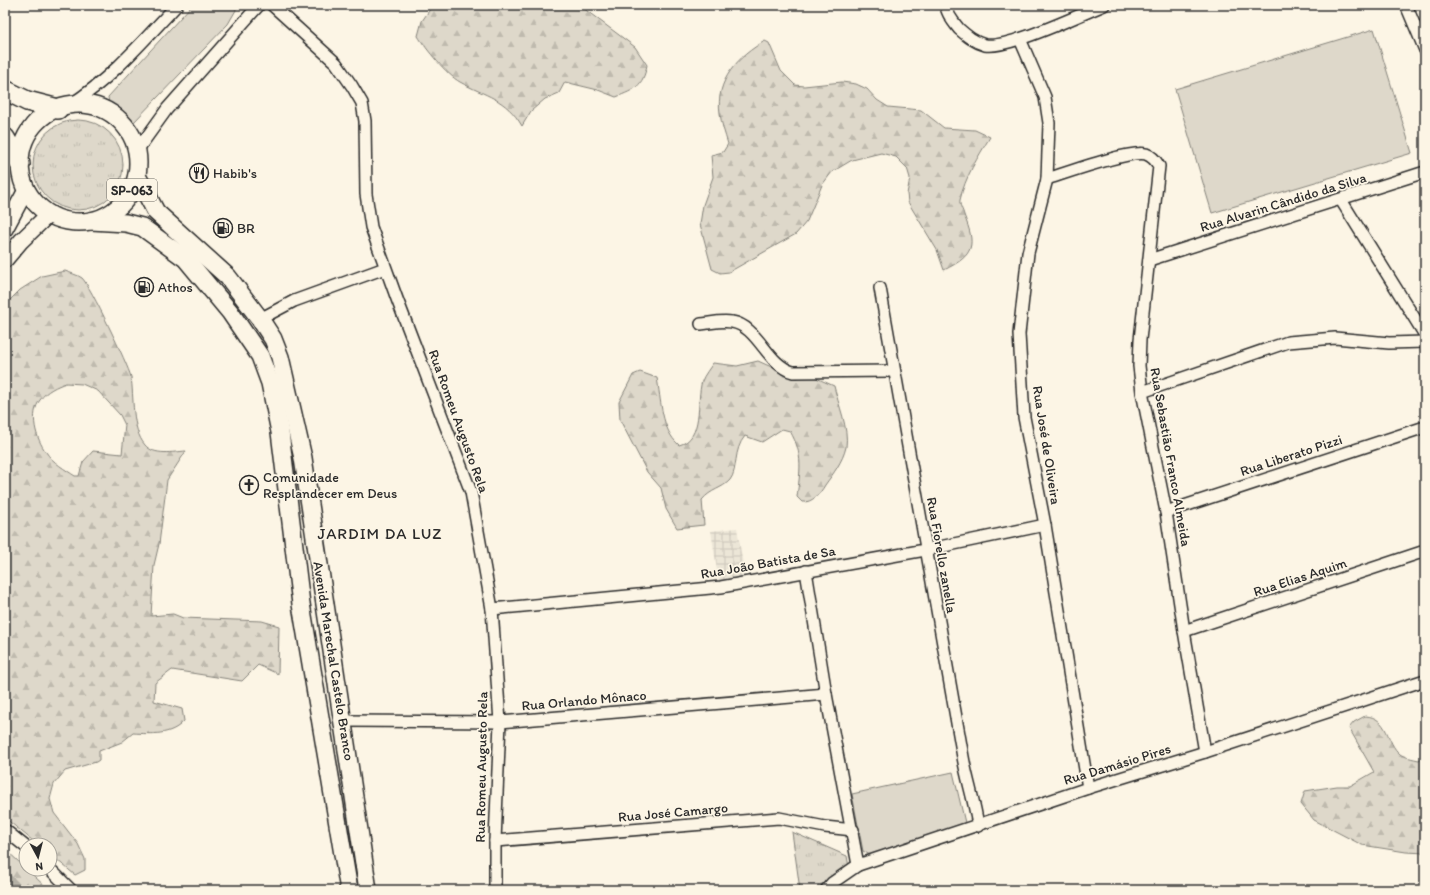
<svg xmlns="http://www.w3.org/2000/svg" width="1430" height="895" viewBox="0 0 1430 895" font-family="Itim,sans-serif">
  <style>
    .industrial { fill: url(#industrial-grid) }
    .grass { fill: #ded8ca; stroke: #84827a }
    .forest { fill: url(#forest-firs); stroke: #84827a; fill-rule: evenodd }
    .park { fill: url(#park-tufts); stroke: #84827a }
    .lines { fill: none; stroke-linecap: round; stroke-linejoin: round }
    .river { stroke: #b4b0a5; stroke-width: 24 }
    .street-casing { stroke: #2b2b2b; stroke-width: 14 }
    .secondary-casing { stroke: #2b2b2b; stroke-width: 18 }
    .primary-casing { stroke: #2b2b2b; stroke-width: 20 }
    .highway-casing { stroke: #2b2b2b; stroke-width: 22 }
    .street { stroke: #fcf5e5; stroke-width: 11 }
    .secondary { stroke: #fcf5e5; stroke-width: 15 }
    .primary { stroke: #fcf5e5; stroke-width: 17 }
    .highway { stroke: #fcf5e5; stroke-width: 19 }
    .labels { text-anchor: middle; stroke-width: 3.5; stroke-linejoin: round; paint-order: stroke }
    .shield { fill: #fcf5e5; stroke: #6a6863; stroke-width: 1 }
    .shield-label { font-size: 13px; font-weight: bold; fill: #2b2b2b }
    .poi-label { font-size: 14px; fill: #2b2b2b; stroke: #fcf5e5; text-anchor: start }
    .street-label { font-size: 14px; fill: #2b2b2b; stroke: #fcf5e5 }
    .quarter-label { font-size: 16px; letter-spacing: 1px; fill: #2b2b2b; stroke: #fcf5e5 }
  </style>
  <defs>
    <pattern id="industrial-grid" width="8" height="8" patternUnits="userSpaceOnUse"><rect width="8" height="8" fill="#ece6d7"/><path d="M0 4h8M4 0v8" fill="none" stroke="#cbc5b9"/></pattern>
    <pattern id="forest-firs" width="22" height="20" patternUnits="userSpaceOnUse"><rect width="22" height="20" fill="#ded8ca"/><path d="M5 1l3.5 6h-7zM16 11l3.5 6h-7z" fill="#bfbaae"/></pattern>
    <pattern id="park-tufts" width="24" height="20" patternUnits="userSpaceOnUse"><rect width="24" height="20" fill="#ded8ca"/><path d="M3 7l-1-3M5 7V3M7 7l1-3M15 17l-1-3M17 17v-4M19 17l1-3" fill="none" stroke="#bfbaae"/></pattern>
  </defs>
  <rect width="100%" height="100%" fill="#fcf5e5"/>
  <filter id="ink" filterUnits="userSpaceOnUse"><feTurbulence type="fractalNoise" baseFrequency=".025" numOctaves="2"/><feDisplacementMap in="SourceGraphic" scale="8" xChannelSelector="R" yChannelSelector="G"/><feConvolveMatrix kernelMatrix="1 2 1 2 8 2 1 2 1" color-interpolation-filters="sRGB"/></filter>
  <g filter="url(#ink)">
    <!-- industrial -->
    <path class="industrial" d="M737 528 745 577 719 582 711 531Z"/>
    <!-- grass -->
    <g class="grass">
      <path d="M192 5H235L236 10 228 24 133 123 118 108 109 103 108 97Z"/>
      <path d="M1374 29 1412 153 1212 213 1175 89Z"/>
      <path d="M953 772 966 827 877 859 863 851 852 794Z"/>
    </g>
    <!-- forest -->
    <g class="forest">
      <path d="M433 5H579L635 47 647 65C643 86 635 90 616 97L598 90 565 82 559 93 545 99 531 111 522 126C506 98 485 96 460 82 447 75 426 49 418 36L422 21Z"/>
      <path d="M765 41 769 43 781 71 795 85 804 86 842 82 856 84 867 89 877 100 888 107 921 110 944 128 975 130 990 137C978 157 965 177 960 200 959 205 963 210 964 215 976 245 975 255 944 270L937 250 908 202 907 194 910 178 907 168 896 157 881 153 852 160 832 172 822 185 807 221 796 234 729 272 720 273 712 269 700 224 703 205 713 177 711 155 723 152 728 144C725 134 721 123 720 113 715 81 738 56 765 41Z"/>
      <path d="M65 271C70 273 78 275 82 278 90 285 128 365 131 377 134 396 131 429 145 445 154 456 173 452 186 451L167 480 159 544 154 565 151 616 173 614 183 618 262 621 279 626 278 674 258 665 242 681 172 670 155 683 154 701 182 709 184 721C171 736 151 734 133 733L122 742 99 751V760L96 762 65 771 54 784 50 799 54 813 78 844 85 859V870L75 875 50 854V845H38L5 818V305L20 290 42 276ZM66 383 82 384 98 391 120 415 125 425 122 454 93 451 83 462 79 476H75C66 470 52 462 46 452 36 439 29 414 40 400 46 391 57 386 66 383Z"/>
      <path d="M758 361 776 369 805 373 834 386C838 404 849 428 846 447 843 461 833 474 825 485 820 494 812 503 802 502L797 497C800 471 804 455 790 431L782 429 762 442 745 436C733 450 738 470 730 480 722 489 711 489 702 500L704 525 677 528 666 509 661 488 647 472 620 420 619 402 633 375 640 372 657 378C661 399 661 430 679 445 704 439 696 401 702 381 704 375 710 368 713 363L737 366Z"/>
      <path d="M1365 716C1389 717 1386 743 1400 754 1404 757 1414 759 1419 760L1425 756V853L1406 852 1362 845 1314 820 1301 804 1305 791 1337 786H1350L1374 772 1349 728 1354 722Z"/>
      <path d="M5 849 49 890H5Z"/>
    </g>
    <!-- park -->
    <g class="park">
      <circle cx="78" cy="165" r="45"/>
      <path d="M792 832 847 856 849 867 822 890H800Z"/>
    </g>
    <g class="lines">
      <!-- river -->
      <path class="river" d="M5 886 9 890"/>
      <!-- street casing -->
      <g class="street-casing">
        <g id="street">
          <path d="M272 5 336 63 352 86 362 103 365 121 366 194 371 227 397 299 471 492 492 609 500 722 495 841V890"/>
          <path d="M946 5C946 13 954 23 959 29 967 36 974 42 985 45 1008 49 1079 15 1104 5"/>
          <path d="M1406 5 1425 50"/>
          <path d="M1020 39 1045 97 1049 123 1047 179 1028 253 1019 334 1024 417 1045 525 1088 788"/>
          <path d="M70 105C112 78 143 41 177 5"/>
          <path d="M136 152 167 109 259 5"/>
          <path d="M1047 179C1066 173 1129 150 1146 154 1152 156 1156 161 1159 166L1140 340 1139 366 1142 392 1166 512 1184 631 1205 752"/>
          <path d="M1341 200 1425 335"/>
          <path d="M1149 260 1425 172"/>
          <path d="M880 288 963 757C967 780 975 803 978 826"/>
          <path d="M260 319 294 301 385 268"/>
          <path d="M701 324C711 323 722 320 732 322 758 326 767 365 793 372L894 371"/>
          <path d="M1142 392 1288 342 1335 338 1389 343 1425 342"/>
          <path d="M1166 512 1425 427"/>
          <path d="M806 571 826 694 858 865"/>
          <path d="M492 609 721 587 925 550 1045 525"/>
          <path d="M1184 631 1425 551"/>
          <path d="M343 721 500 722 826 694"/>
          <path d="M5 830 26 847"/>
          <path d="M495 841 779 818 825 827 853 830"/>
          <path d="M50 869 71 890"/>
          <path d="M826 890 832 883 858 865 1088 788 1205 752 1425 680"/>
        </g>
      </g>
      <!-- secondary casing -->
      <g class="secondary-casing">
        <g id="secondary">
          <path d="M5 229 26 190"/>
          <path d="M5 260 21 241 49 214"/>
        </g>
      </g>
      <!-- primary casing -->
      <g class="primary-casing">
        <g id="primary">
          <circle cx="79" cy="163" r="59"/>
          <path d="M137 176 156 212 228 277 260 319 273 339 280 357 303 458 368 890"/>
          <path d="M91 221 126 223 142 227 186 259 230 312 260 356 270 383 280 432 301 604 349 890"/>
        </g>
      </g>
      <!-- highway casing -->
      <g class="highway-casing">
        <g id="highway">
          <path d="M5 90 27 101 58 109"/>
          <path d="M5 138 20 164"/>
        </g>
      </g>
      <!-- street -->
      <use href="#street" class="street"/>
      <!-- secondary -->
      <use href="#secondary" class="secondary"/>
      <!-- primary -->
      <use href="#primary" class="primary"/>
      <!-- highway -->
      <use href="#highway" class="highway"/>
    </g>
  </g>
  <!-- icons -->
  <defs>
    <g id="restaurant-ring" transform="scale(1)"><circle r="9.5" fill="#fcf5e5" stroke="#2b2b2b" stroke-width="1.5"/><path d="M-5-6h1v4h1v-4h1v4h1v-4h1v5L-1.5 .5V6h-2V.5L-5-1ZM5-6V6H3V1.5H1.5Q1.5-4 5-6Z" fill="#2b2b2b"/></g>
    <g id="fuel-ring" transform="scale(1)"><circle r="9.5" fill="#fcf5e5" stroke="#2b2b2b" stroke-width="1.5"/><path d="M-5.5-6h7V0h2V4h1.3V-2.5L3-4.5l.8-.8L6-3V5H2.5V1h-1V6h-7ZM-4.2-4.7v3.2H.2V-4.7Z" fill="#2b2b2b"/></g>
    <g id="church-ring" transform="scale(1)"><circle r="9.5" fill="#fcf5e5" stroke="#2b2b2b" stroke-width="1.5"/><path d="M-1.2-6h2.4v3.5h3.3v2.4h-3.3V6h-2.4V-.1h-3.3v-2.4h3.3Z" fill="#2b2b2b"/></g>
  </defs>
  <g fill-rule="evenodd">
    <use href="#restaurant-ring" x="199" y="173"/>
    <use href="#fuel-ring" x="223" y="228"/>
    <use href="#fuel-ring" x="144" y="287"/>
    <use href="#church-ring" x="249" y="485"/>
  </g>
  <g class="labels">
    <!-- shield labels -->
    <rect class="shield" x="107" y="179" width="50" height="22" rx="3"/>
    <g class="shield-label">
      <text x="132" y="195">SP-063</text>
    </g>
    <!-- poi labels -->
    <g class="poi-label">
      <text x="213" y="178">Habib's</text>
      <text x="237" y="233">BR</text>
      <text x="158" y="292">Athos</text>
      <text x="263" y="482">Comunidade<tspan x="263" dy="16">Resplandecer em Deus</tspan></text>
    </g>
    <!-- street labels -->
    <g class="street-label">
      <text transform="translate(1283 202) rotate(-17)" y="5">Rua Alvarin Cândido da Silva</text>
      <text transform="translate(459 421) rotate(70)" y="5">Rua Romeu Augusto Rela</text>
      <text transform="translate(1047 445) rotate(81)" y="5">Rua José de Oliveira</text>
      <text transform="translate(1291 455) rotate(-18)" y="5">Rua Liberato Pizzi</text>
      <text transform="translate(1171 457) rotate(80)" y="5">Rua Sebastião Franco Almeida</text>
      <text transform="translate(942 555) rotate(80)" y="5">Rua Fiorello zanella</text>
      <text transform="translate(768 562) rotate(-10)" y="5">Rua João Batista de Sa</text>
      <text transform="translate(1300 577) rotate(-18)" y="5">Rua Elias Aquim</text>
      <text transform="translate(334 661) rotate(81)" y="5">Avenida Marechal Castelo Branco</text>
      <text transform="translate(584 700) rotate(-5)" y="5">Rua Orlando Mônaco</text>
      <text transform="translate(1117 764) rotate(-17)" y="5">Rua Damásio Pires</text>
      <text transform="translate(481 767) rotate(-89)" y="5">Rua Romeu Augusto Rela</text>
      <text transform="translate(673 812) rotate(-5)" y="5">Rua José Camargo</text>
    </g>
    <!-- quarter labels -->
    <g class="quarter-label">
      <text x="380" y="539">JARDIM DA LUZ</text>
    </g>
  </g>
  <!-- margin -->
  <rect width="1430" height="895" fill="none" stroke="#fcf5e5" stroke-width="20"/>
  <rect x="10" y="10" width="1410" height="875" fill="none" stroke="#2b2b2b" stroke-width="1.5" filter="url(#ink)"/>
  <!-- north arrow -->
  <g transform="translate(38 857) rotate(173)"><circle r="19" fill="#fcf5e5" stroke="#a8a49b"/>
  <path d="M0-3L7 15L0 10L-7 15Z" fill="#2b2b2b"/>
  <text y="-6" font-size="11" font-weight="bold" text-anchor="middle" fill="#2b2b2b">N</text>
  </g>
</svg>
